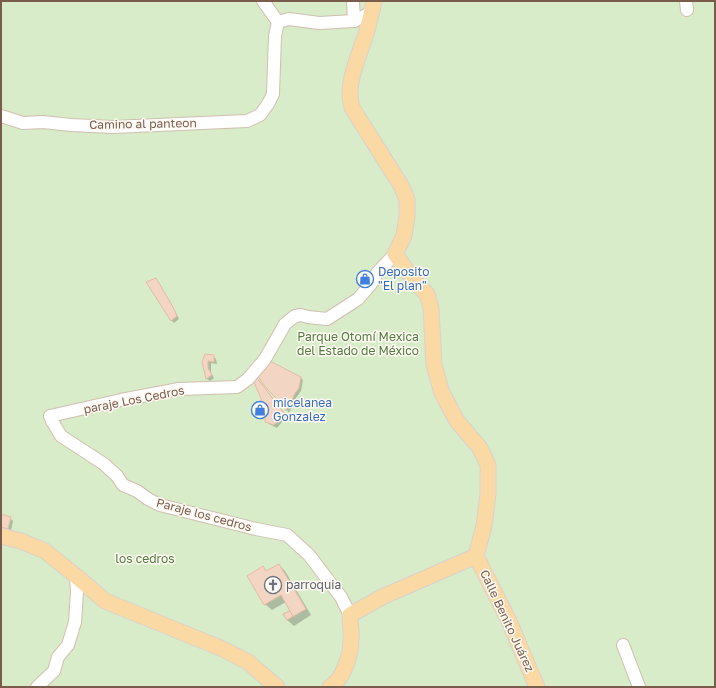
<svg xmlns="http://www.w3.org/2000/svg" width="716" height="688" viewBox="0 0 716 688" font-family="'Golos Text',sans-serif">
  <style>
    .green { fill: #d8ecc9 }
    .shadow { fill: #0003 }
    .building { fill: #f3d5c3; stroke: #e6bba3 }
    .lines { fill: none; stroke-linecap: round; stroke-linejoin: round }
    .minor-casing { stroke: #d1beb0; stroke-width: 14 }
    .major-casing { stroke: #dad1cd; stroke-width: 17 }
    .minor { stroke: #fff; stroke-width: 12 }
    .major { stroke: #fbd9a5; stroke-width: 15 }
    .labels { text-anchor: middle; stroke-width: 3; stroke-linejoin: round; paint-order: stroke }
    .street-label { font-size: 12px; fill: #7a5c4d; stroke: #fffaf3 }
    .shop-label { font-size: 12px; fill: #366cbe; stroke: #fffaf3; text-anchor: start }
    .park-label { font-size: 12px; fill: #537a41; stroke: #fffaf3 }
    .worship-label { font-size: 12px; fill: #5b616d; stroke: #fffaf3; text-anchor: start }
  </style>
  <rect width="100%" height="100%" fill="#fdf6ec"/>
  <!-- green -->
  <rect class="green" x="1" y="1" width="714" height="686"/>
  <!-- shadow -->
  <g class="shadow">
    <path d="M156 280 159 283 175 311 179 319 174 323 171 320Z"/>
    <path d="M213 356 216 359 217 364 211 363V372L214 378 210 381 207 379 203 362Z"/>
    <path d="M300 377 303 380 301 391 296 398 295 404 291 409 289 413 281 401Z"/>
    <path d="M260 382 287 416 277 428 269 424 266 421V411Z"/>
    <path d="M1 516 10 518 13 521 11 531 1 528Z"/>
    <path d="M279 565 285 571 311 615 294 626 287 620 285 615 291 611 286 602 272 610 265 604 263 567 268 572Z"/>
  </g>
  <!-- building -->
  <g class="building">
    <path d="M156 278 173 307 177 316 171 321 146 282Z"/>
    <path d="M205 354 214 355V362L208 361V368L212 375 206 379 202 362Z"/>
    <path d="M268 360 301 377 299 388 294 395 292 401 288 406 286 411 280 402 267 389 261 381 258 376Z"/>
    <path d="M257 378 284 413 274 425 265 422V408L253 380Z"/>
    <path d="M260 403 265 408 262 417 258 411 253 410Z"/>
    <path d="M1 514 11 517 8 529 1 527Z"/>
    <path d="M279 564 306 609 287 620 283 614 290 611 281 595 264 605 247 576 263 566 266 571Z"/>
    <path d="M290 611 293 616 287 620 283 614Z"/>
  </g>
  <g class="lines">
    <!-- minor casing -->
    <g class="minor-casing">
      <g id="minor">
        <path d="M263 1 278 22"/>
        <path d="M353 1 354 21"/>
        <path d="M686 1 687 10"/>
        <path d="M278 22 289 19 319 23 354 21 372 12"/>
        <path d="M1 116 23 123 43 122 71 125 113 127 247 121 260 115 268 104 273 94 275 36 278 22"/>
        <path d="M350 615 341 597 309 555 287 535 256 529 160 505 148 499 137 491 123 485 117 476 104 464 61 436 52 421 50 416 121 400 179 389 237 387 248 379 265 359 285 324 295 316 301 315 308 317 327 319 358 299 371 284 377 273 395 254"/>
        <path d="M623 645 639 687"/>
        <path d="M37 687 54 671 58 657 68 645 75 622 77 592 76 576"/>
      </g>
    </g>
    <!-- major casing -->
    <g class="major-casing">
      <g id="major">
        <path d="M1 536 21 541 45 551 76 576 105 601 223 649 248 662 277 687"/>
        <path d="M476 556 509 621 537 687"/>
        <path d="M330 687C343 680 351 655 351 640 352 632 350 624 350 615L382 597 476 556 484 526 488 494V465L480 448 457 421 442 393 434 365 431 308 427 294 415 282 395 254 404 236 407 216V200L402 187 354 111C353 109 351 106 351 103 346 83 360 53 366 34 369 23 372 12 374 1"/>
      </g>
    </g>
    <!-- minor -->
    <use href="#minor" class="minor"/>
    <!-- major -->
    <use href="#major" class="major"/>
  </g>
  <!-- icons -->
  <defs>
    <g id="shop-ring" transform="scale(0.9)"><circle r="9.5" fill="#fffaf3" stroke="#3f7fe0" stroke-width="1.5"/><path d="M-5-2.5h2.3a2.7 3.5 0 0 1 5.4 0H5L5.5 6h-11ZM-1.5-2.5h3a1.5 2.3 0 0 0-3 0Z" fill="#3f7fe0"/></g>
    <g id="church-ring" transform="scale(0.9)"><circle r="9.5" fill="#fffaf3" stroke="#6b7280" stroke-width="1.5"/><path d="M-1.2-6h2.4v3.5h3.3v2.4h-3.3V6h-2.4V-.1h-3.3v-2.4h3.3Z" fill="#6b7280"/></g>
  </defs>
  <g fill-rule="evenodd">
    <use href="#shop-ring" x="365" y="279"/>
    <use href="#shop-ring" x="260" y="410"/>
    <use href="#church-ring" x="273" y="585"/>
  </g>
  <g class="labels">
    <!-- street labels -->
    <g class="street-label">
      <text transform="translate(143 124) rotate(-1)" y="4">Camino al panteon</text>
      <text transform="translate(134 400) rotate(-11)" y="4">paraje Los Cedros</text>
      <text transform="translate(204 515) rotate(15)" y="4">Paraje los cedros</text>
      <text transform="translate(507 621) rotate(65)" y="4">Calle Benito Juárez</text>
    </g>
    <!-- shop labels -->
    <g class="shop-label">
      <text x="378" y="276">Deposito<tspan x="378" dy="14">"El plan"</tspan></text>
      <text x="273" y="407">micelanea<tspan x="273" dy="14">Gonzalez</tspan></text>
    </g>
    <!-- park labels -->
    <g class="park-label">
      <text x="358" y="341">Parque Otomí Mexica<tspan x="358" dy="14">del Estado de México</tspan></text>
      <text x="145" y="563">los cedros</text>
    </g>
    <!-- worship labels -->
    <g class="worship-label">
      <text x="286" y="589">parroquia</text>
    </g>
  </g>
  <!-- border -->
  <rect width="716" height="688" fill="none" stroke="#7a5c4d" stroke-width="4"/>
</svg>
